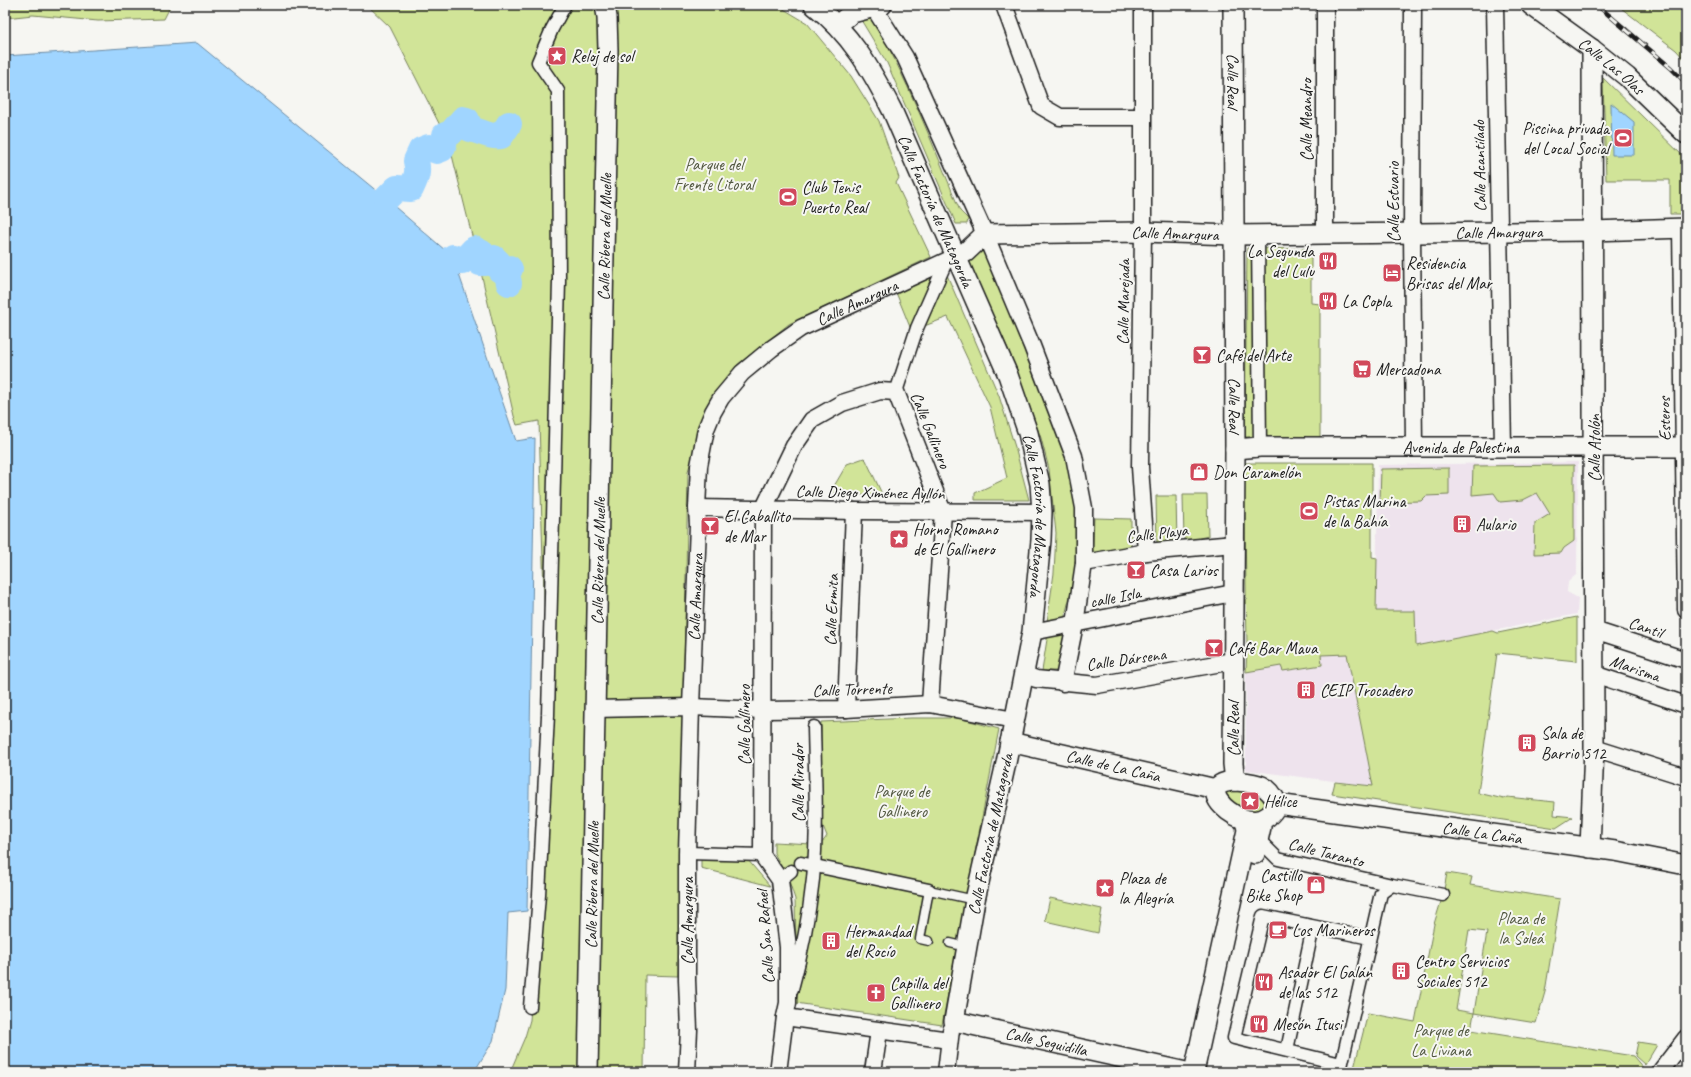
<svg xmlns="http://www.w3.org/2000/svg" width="1691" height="1077" viewBox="0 0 1691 1077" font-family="Caveat,sans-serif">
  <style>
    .built { fill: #eee3ed }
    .green { fill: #d1e498; stroke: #76805a; fill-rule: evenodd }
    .water { fill: #a0d5ff; stroke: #6b8ba4 }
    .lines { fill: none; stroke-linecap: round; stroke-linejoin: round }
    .river { stroke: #a0d5ff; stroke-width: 26 }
    .service-casing { stroke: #1c1c1c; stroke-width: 11 }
    .pedestrian-casing { stroke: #1c1c1c; stroke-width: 15 }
    .minor-casing { stroke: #1c1c1c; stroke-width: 19 }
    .tertiary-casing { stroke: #1c1c1c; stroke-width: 22 }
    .service { stroke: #f6f6f2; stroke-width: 8 }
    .pedestrian { stroke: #f6f6f2; stroke-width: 12 }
    .minor { stroke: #f6f6f2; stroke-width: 16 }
    .tertiary { stroke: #f6f6f2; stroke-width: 19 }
    .rail-casing { stroke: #1c1c1c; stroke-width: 4.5 }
    .rail { stroke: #f6f6f2; stroke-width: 3; stroke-dasharray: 9; stroke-linecap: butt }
    .labels { text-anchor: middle; stroke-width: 4; stroke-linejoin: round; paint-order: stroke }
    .poi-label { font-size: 17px; fill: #1c1c1c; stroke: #f6f6f2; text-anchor: start }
    .street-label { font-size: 17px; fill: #1c1c1c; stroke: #f6f6f2 }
    .park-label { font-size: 17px; fill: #525841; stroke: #f6f6f2 }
  </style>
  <rect width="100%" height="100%" fill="#f6f6f2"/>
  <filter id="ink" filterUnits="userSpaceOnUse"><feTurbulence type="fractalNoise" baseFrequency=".025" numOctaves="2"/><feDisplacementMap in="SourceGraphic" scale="8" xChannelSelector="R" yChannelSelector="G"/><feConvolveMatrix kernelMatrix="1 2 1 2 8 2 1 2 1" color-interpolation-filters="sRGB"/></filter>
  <g filter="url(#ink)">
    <!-- built -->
    <g class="built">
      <path d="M1578 462 1577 574 1568 582 1567 592 1578 598 1577 614 1416 646 1376 611 1378 465Z"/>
      <path d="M1347 653 1373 786 1246 770V672L1281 665 1284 671 1322 665 1321 655Z"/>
    </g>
    <!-- green -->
    <g class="green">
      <path d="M5 5H171L164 19 98 21 33 15 5 18Z"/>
      <path d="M367 5H777L807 23 851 76 879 121 899 178 896 183 931 257 789 324 737 365 711 399 688 471 678 976 645 975 644 1072H510L525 1037 530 1020 549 772 539 421 517 425 514 416 480 268 449 143 390 27Z"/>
      <path d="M1617 5H1686V61L1676 50Z"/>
      <path d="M871 14C906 77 933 144 960 211L968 219 967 224H956L887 63 858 15Z"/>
      <path d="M1603 78 1686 159V214H1670V180H1606Z"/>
      <path d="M982 243 1060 438 1079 506V562L1064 619 1047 622 1054 573 1056 533 1049 469 1041 438 1008 349 967 259Z"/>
      <path d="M1247 248 1311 249V303L1320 304V438L1245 437Z"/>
      <path d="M944 268 999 396 1015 447 1029 500H975V493L1007 478 990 407 948 317 919 328 910 327 895 290Z"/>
      <path d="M864 458 866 460 883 496 830 493 847 464Z"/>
      <path d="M1244 463H1372V557L1377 558 1376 611H1415L1416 646 1493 631 1498 633 1577 617V661L1497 653 1478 793 1504 799 1507 797 1555 802 1554 815 1573 817 1556 828 1332 794 1335 782 1373 786 1347 654 1321 655 1322 665 1283 671 1281 666 1246 672 1247 647Z"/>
      <path d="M1574 465V541L1564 548 1561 553 1534 554 1535 523 1550 514 1537 493 1523 500 1500 502 1494 493 1472 495 1473 466Z"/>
      <path d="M1449 468V495L1426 496 1421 501 1380 502 1381 469Z"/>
      <path d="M1183 495H1207L1208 536 1184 542Z"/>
      <path d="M1156 496H1176L1177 543 1157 548Z"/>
      <path d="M1094 518 1131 519V550L1092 559Z"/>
      <path d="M1066 631 1059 671H1042L1048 633Z"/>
      <path d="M911 718H959L999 729 942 1025 796 1003 819 847 827 836 821 821V722Z"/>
      <path d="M1232 790 1259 792 1266 801V806L1256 812 1235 809 1225 793Z"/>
      <path d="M774 842 812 844 802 942 796 943 795 899 788 878 774 853Z"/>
      <path d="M701 857 747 859 770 886 701 868Z"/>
      <path d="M1447 873 1472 877 1470 885 1560 899 1545 992 1536 1023 1474 1013 1471 1030 1633 1056 1644 1069 1642 1072H1353L1368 1013 1415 1022 1434 924 1443 895ZM1469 930 1487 932 1474 1013 1456 1010Z"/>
      <path d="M1050 898 1102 909 1098 933 1045 921Z"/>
      <path d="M1638 1042 1657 1045 1645 1065 1635 1056Z"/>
    </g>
    <!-- water -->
    <g class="water">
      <path d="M197 43 373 188 453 257 516 441 535 438 527 911 508 913 505 990 493 1041 474 1072H5V56Z"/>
      <path d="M1611 103 1634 122V155H1612Z"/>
    </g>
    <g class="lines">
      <!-- river -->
      <g class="river">
        <path d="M386 199 397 188 411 189C416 178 419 173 416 161L421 150 429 147 437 151 442 149 444 144 445 135 451 133 463 119 467 120 470 129C480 131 491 138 501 136L509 124"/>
        <path d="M453 257 458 262H462L474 249 482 253 480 263H486L494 258 499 263 500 270 507 272 509 268 510 269 507 275 509 283"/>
      </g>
      <!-- service casing -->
      <g class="service-casing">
        <g id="service">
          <path d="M929 941 920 939 929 890 975 900"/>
          <path d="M950 943 967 947"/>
        </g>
      </g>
      <!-- pedestrian casing -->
      <g class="pedestrian-casing">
        <g id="pedestrian">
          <path d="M1258 235 1260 447"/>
          <path d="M896 392 917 328 946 262"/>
          <path d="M1258 839 1278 859 1392 885"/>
          <path d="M687 853 762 855"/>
          <path d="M801 863 929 890"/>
          <path d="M780 880 791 871"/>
          <path d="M792 989C802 953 809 916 813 879 818 829 815 777 814 727"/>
          <path d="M530 1007 539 895 548 715 559 281 558 91 538 62 552 29 565 5"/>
          <path d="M1287 1050 1313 927"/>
          <path d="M1341 1064 1234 1038 1263 916 1370 938"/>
          <path d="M1340 1071 1381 893 1392 885 1443 895"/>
        </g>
      </g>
      <!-- minor casing -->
      <g class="minor-casing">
        <g id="minor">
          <path d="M1004 5 1041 106 1060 117H1142"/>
          <path d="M1143 5V232L1140 467 1146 552"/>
          <path d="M1413 5 1412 232 1414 447"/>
          <path d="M1495 5 1503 447"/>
          <path d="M874 8 905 57 985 234 1032 346 1074 456 1084 508V563L1075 624 1063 683"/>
          <path d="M1681 228 1686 610"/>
          <path d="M1325 234V5"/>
          <path d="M697 508 854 511 1042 512"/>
          <path d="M1084 563 1146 552 1234 544"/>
          <path d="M1594 630 1686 660"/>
          <path d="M1032 632 1233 593"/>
          <path d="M1023 674 1036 679 1097 685 1233 661"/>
          <path d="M1594 674 1686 705"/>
          <path d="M594 709 691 707 764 710 846 709 930 704 1014 720"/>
          <path d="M846 709 854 511"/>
          <path d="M1594 748 1686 777"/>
          <path d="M785 1017 949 1040"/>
          <path id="s1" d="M687 1072 689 1030 687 980V853L691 707 698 525 697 508 699 466 706 429 713 412 721 398 742 373 771 349 801 328 957 256"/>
          <path d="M778 1072 785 1017 788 1003V947L780 880 762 855 763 510 794 446 812 420 842 403 880 391 896 392 943 512 930 704"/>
          <path d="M873 1072 879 1031"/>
          <path d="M946 1072 951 1030"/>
          <path d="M1660 1072 1686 1038"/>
        </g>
      </g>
      <!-- tertiary casing -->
      <g class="tertiary-casing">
        <g id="tertiary">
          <path id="s2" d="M814 5C851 34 871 69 892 110L1008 375 1028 433 1040 484 1042 512 1041 540 1032 632 1006 763 975 900 954 1021 1186 1072"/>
          <path id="s3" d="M1233 5 1235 449 1233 764 1235 781"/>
          <path id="s4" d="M1531 5 1592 49 1627 77 1686 134"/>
          <path d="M837 25 852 13 882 5"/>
          <path id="s5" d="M957 256 966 252 985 234 1143 232 1234 235 1325 234 1592 231 1686 228"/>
          <path id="s6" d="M1235 449 1260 447H1686"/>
          <path id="s7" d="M1010 742 1216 789"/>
          <path d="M1235 781C1255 783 1269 783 1277 804 1258 851 1180 783 1235 781Z"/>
          <path id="s8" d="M1277 804 1615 851 1686 865"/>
          <path d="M1590 848 1594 748 1592 49"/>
          <path d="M1255 854 1261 827V820"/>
          <path id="s9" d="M588 1072 608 50 607 17 605 5"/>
          <path d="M1194 1072 1247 830 1245 820"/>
        </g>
      </g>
      <!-- service -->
      <use href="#service" class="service"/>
      <!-- pedestrian -->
      <use href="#pedestrian" class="pedestrian"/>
      <!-- minor -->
      <use href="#minor" class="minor"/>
      <!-- tertiary -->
      <use href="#tertiary" class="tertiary"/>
      <!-- rail casing -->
      <g class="rail-casing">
        <path id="rail" d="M1597 5 1671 68 1686 83"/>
      </g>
      <!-- rail -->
      <use href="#rail" class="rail"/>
    </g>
  </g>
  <!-- icons -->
  <defs>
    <g id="sight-square" transform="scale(1)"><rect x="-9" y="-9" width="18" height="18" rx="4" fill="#d1495b" stroke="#f6f6f2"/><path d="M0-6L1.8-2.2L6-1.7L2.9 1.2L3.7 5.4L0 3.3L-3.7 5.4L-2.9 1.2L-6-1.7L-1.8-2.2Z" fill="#fff"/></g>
    <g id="stadium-square" transform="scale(1)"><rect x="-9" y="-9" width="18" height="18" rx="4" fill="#d1495b" stroke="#f6f6f2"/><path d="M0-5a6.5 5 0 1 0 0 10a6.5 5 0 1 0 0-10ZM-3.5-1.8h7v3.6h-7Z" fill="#fff"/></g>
    <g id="restaurant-square" transform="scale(1)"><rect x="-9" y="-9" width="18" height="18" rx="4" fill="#d1495b" stroke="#f6f6f2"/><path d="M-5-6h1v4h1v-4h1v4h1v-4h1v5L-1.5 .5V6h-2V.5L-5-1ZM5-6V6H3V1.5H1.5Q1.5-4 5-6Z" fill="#fff"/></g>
    <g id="hotel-square" transform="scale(1)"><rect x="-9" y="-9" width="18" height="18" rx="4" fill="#d1495b" stroke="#f6f6f2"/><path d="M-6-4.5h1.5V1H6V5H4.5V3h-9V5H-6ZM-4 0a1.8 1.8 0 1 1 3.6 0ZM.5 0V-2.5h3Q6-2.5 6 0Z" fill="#fff"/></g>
    <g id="bar-square" transform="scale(1)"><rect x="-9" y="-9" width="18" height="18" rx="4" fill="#d1495b" stroke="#f6f6f2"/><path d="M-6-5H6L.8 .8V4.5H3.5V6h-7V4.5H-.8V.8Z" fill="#fff"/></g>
    <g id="supermarket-square" transform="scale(1)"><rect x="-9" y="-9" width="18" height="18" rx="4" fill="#d1495b" stroke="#f6f6f2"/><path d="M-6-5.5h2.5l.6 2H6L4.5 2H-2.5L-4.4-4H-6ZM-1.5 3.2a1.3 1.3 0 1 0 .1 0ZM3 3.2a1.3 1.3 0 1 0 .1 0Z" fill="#fff"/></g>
    <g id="shop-square" transform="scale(1)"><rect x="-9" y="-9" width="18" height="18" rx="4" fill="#d1495b" stroke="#f6f6f2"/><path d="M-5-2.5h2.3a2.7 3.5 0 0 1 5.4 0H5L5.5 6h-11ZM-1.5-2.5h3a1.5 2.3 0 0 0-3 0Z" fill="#fff"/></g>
    <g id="building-square" transform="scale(1)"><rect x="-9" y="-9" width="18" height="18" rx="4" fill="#d1495b" stroke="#f6f6f2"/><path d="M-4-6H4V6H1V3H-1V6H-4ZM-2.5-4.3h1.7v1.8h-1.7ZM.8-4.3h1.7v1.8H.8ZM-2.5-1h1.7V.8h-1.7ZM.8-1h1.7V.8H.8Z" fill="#fff"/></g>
    <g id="cafe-square" transform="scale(1)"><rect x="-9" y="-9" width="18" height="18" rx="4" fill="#d1495b" stroke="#f6f6f2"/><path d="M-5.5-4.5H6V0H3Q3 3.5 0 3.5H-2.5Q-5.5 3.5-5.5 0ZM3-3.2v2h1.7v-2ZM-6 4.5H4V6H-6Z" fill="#fff"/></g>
    <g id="church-square" transform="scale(1)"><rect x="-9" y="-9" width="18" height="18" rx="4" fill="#d1495b" stroke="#f6f6f2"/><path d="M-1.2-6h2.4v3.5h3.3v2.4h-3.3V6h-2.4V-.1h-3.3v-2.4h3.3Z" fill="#fff"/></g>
  </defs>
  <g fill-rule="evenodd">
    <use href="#sight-square" x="557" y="56"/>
    <use href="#stadium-square" x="1623" y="138"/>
    <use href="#stadium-square" x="788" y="197"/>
    <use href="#restaurant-square" x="1328" y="261"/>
    <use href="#hotel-square" x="1392" y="273"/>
    <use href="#restaurant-square" x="1328" y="301"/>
    <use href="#bar-square" x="1202" y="355"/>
    <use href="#supermarket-square" x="1362" y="369"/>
    <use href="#shop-square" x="1199" y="472"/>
    <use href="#stadium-square" x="1309" y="511"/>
    <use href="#building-square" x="1462" y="524"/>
    <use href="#bar-square" x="710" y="526"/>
    <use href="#sight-square" x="899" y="539"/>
    <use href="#bar-square" x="1136" y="570"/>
    <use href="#bar-square" x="1214" y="648"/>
    <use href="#building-square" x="1306" y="690"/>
    <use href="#building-square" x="1527" y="743"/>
    <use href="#sight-square" x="1250" y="801"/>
    <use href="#shop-square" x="1316" y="885"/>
    <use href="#sight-square" x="1105" y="888"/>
    <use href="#cafe-square" x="1278" y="930"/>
    <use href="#building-square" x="831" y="941"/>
    <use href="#building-square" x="1401" y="971"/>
    <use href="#restaurant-square" x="1264" y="982"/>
    <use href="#church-square" x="876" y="993"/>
    <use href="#restaurant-square" x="1259" y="1024"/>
  </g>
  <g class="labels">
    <!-- poi labels -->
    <g class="poi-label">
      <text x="571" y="62">Reloj de sol</text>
      <text x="1609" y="134" text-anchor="end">Piscina privada<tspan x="1609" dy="20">del Local Social</tspan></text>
      <text x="802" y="193">Club Tenis<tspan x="802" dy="20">Puerto Real</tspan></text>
      <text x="1314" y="257" text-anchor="end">La Segunda<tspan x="1314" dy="20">del Lulu</tspan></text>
      <text x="1406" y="269">Residencia<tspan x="1406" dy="20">Brisas del Mar</tspan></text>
      <text x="1342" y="307">La Copla</text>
      <text x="1216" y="361">Café del Arte</text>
      <text x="1376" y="375">Mercadona</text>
      <text x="1213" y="478">Don Caramelón</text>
      <text x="1323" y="507">Pistas Marina<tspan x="1323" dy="20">de la Bahía</tspan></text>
      <text x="724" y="522">El Caballito<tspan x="724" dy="20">de Mar</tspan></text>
      <text x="1476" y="530">Aulario</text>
      <text x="913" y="535">Horno Romano<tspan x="913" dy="20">de El Gallinero</tspan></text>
      <text x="1150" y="576">Casa Larios</text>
      <text x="1228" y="654">Café Bar Maua</text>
      <text x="1320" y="696">CEIP Trocadero</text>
      <text x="1541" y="739">Sala de<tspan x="1541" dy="20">Barrio 512</tspan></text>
      <text x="1264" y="807">Hélice</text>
      <text x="1302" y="881" text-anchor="end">Castillo<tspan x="1302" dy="20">Bike Shop</tspan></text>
      <text x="1119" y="884">Plaza de<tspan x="1119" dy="20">la Alegría</tspan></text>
      <text x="1292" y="936">Los Marineros</text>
      <text x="845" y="937">Hermandad<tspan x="845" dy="20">del Rocío</tspan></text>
      <text x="1415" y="967">Centro Servicios<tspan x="1415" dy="20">Sociales 512</tspan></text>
      <text x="1278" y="978">Asador El Galán<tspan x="1278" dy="20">de las 512</tspan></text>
      <text x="890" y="989">Capilla del<tspan x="890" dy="20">Gallinero</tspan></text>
      <text x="1273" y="1030">Mesón Itusi</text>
    </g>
    <!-- street labels -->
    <g class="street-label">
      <text dy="6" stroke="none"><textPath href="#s4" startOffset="101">Calle Las Olas</textPath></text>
      <text dy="6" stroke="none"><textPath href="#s3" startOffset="76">Calle Real</textPath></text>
      <text transform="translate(1306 120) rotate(-90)" y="6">Calle Meandro</text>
      <text transform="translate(1479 166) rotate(-91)" y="6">Calle Acantilado</text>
      <text transform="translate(1393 202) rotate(-90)" y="6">Calle Estuario</text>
      <text dy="6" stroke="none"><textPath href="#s2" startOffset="242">Calle Factoría de Matagorda</textPath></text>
      <text dy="6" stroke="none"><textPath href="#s5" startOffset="550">Calle Amargura</textPath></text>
      <text dy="6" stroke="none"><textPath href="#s5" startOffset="226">Calle Amargura</textPath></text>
      <text dy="6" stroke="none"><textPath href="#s9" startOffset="835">Calle Ribera del Muelle</textPath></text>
      <text transform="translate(1123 302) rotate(-89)" y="6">Calle Marejada</text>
      <text dy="6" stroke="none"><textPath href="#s1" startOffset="847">Calle Amargura</textPath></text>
      <text dy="6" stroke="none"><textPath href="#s3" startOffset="400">Calle Real</textPath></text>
      <text transform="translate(1664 419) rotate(-91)" y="6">Esteros</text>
      <text transform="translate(931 430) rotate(68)" y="6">Calle Gallinero</text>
      <text dy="6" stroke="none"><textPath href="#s6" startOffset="226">Avenida de Palestina</textPath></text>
      <text transform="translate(1594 448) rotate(-90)" y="6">Calle Atolón</text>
      <text transform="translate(870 492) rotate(1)" y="6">Calle Diego Ximénez Ayllón</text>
      <text dy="6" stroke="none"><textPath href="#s2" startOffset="566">Calle Factoría de Matagorda</textPath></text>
      <text transform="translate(1157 533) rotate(-7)" y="6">Calle Playa</text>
      <text dy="6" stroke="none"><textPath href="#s9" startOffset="511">Calle Ribera del Muelle</textPath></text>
      <text dy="6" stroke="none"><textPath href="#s1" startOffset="475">Calle Amargura</textPath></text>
      <text transform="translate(1115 597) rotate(-11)" y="6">calle Isla</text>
      <text transform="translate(831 610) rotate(-88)" y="6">Calle Ermita</text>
      <text transform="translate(1646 627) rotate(18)" y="6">Cantil</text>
      <text transform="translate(1126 659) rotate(-8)" y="6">Calle Dársena</text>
      <text transform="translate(1635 668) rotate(19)" y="6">Marisma</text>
      <text transform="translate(852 689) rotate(-2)" y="6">Calle Torrente</text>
      <text transform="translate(744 725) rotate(-90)" y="6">Calle Gallinero</text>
      <text transform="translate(1233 729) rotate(-90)" y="6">Calle Real</text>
      <text dy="6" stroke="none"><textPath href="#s7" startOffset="106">Calle de La Caña</textPath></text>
      <text transform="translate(798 783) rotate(-90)" y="6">Calle Mirador</text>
      <text dy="6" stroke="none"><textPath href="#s8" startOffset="207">Calle La Caña</textPath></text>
      <text transform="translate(990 834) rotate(-78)" y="6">Calle Factoría de Matagorda</text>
      <text transform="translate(1326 852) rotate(14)" y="6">Calle Taranto</text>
      <text dy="6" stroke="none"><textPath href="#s9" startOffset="187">Calle Ribera del Muelle</textPath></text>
      <text transform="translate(687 921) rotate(-90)" y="6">Calle Amargura</text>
      <text transform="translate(765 937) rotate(-94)" y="6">Calle San Rafael</text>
      <text dy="6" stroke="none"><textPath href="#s2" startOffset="1175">Calle Seguidilla</textPath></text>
    </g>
    <!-- park labels -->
    <g class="park-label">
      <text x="714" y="170">Parque del<tspan x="714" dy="20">Frente Litoral</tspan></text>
      <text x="902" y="797">Parque de<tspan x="902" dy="20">Gallinero</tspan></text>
      <text x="1521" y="924">Plaza de<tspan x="1521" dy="20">la Soleá</tspan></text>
      <text x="1441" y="1036">Parque de<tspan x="1441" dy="20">La Liviana</tspan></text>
    </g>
  </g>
  <!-- margin -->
  <rect width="1691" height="1077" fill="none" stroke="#f6f6f2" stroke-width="20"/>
  <rect x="10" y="10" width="1671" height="1057" fill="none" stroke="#1c1c1c" stroke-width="1.5" filter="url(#ink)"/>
</svg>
